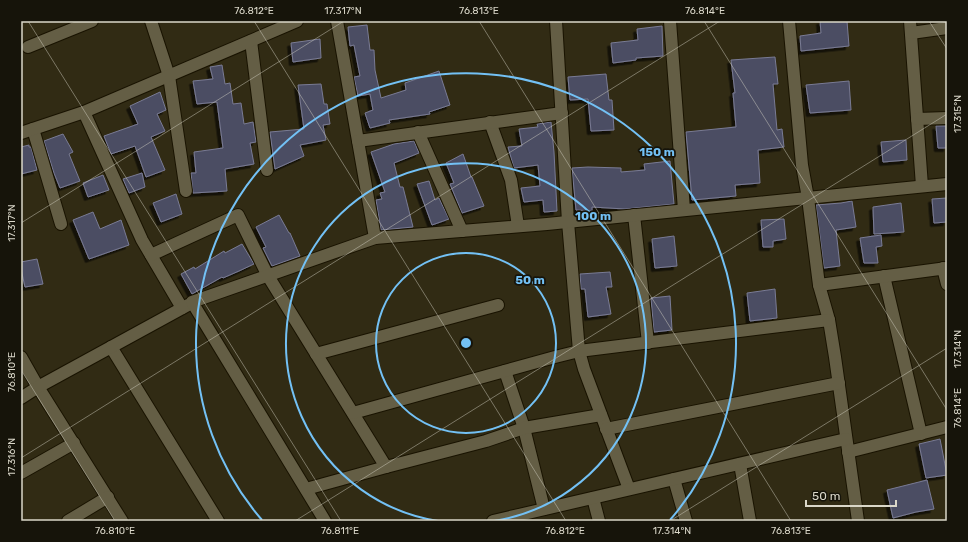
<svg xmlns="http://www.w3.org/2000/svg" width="968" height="542" viewBox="0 0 968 542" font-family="Rubik,sans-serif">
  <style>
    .building { fill: #4c4d64; stroke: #797b94; filter: url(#shadow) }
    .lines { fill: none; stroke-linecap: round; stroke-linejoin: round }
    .minor-casing { stroke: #191300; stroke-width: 14 }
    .minor { stroke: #645e45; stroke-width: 12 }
    .ticks { fill: none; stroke: #dad7c9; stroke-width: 1; stroke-opacity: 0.45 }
    .ring { fill: none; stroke: #73c1f5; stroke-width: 2 }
    .centre { fill: #73c1f5; stroke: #16140a; stroke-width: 2 }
    .ring-label { font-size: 12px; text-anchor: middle; font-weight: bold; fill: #73c1f5; stroke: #16140a; stroke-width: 3.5; stroke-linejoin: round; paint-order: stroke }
    .neatline { fill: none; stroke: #dad7c9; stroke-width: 1.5 }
    .ticks-label { font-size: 10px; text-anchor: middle; fill: #dad7c9 }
  </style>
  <defs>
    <filter id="shadow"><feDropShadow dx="-3.5" dy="3.5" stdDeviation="0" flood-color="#0009"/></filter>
  </defs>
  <rect width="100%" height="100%" fill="#312b14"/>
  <!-- building -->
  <g class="building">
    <path d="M820 21H847L849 46 801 51 800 36 821 33Z"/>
    <path d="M367 25 370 50H374L375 70 381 98 406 90 405 83 439 71 450 105 429 112 430 114 389 120 390 123 370 128 365 113 373 110 370 94 358 96 354 77 360 76 354 45 350 46 348 27Z"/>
    <path d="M662 26 663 56 636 58V60L613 63 611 43 638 40 637 29Z"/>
    <path d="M320 39 321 58 293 62 291 43Z"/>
    <path d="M775 57 778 84H773L777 130 782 129 784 147 758 150 760 183 735 185 736 196 692 200 686 132 736 127 733 93H735L731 60Z"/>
    <path d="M222 65 225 84 230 83 233 104 241 103 244 124 253 122 256 142 250 143 254 164 225 169 227 191 193 193 191 173H196L194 152 223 148 217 102 197 104 193 81 213 79 210 67Z"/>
    <path d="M606 74 609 100H612L614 130 591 131 588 99 570 100 568 77Z"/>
    <path d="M849 81 851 110 810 113 806 85Z"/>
    <path d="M321 84 324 104H327L330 124 323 125 326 140 300 145 304 156 275 169 270 132 304 129 298 85Z"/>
    <path d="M160 92 166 110 157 114 165 131 151 137 165 170 146 177 135 146 111 154 104 136 138 124 130 106Z"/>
    <path d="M551 122 554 152 557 211 544 212 543 200 524 202 521 188 540 186 538 165 514 168 508 147 522 146 519 129 538 127 537 124Z"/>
    <path d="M936 126H947V148H938Z"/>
    <path d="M63 134 73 152 69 154 80 181 60 188 54 173 44 141Z"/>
    <path d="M906 140 907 160 883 162 881 142Z"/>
    <path d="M414 141 419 153 394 163 400 187H403L413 227 381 230 376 200 382 199 380 193 385 192 371 152 394 144Z"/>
    <path d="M29 145V147H31L37 170 21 174V147Z"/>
    <path d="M463 154 471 177H472L484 206 462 213 450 184 454 183 446 163Z"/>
    <path d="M670 161 674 204 625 209 592 207V211L576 210 572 168 588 167 621 168V172L645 170 644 164Z"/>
    <path d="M142 173 145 187 129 193 123 179Z"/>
    <path d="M103 175 109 190 88 197 83 183Z"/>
    <path d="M429 181 435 200 439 198 449 219 432 225 417 184Z"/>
    <path d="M176 194 182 214 161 222 153 203Z"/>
    <path d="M947 198V222L934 223 932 199Z"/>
    <path d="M852 201 856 227 836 230 840 266 824 268 816 205 841 203Z"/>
    <path d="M901 203 904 232 874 234 873 207Z"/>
    <path d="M93 212 100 229 121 220 129 245 89 259 73 220Z"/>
    <path d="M279 215 289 233H290L300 256 272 266 263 248 266 247 256 227Z"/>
    <path d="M784 219 786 239 773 241V247H763L761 220Z"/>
    <path d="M881 235 882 246 876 247 878 263H864L860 238Z"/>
    <path d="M674 236 677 266 655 268 652 239Z"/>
    <path d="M242 244 254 264 239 271 223 278 222 277 192 294 181 274 194 267 195 269 224 251 225 253Z"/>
    <path d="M37 259 43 284 25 287 21 269V262Z"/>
    <path d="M610 272 612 287H606L611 314 588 317 585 289H581L580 274Z"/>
    <path d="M775 289 777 318 750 321 747 293Z"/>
    <path d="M670 296 672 330 654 332 651 298Z"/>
    <path d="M940 439 947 475 926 478 919 444Z"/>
    <path d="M927 480 934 509 916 512 893 518 887 490Z"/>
  </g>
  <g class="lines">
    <!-- minor casing -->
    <g class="minor-casing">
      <g id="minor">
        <path d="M151 21 169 76 186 191"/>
        <path d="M337 21 375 238"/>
        <path d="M556 21 568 222 579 351 584 369 629 489"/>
        <path d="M670 21 684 210"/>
        <path d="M789 21 802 165 808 198 819 285 829 320 835 357 858 521"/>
        <path d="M910 21 922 186"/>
        <path d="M911 33 947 28"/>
        <path d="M251 41 267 170"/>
        <path d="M28 47 92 21"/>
        <path d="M84 112 142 240 182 308"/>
        <path d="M917 119 947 118"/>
        <path d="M490 122 511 180 518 226"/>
        <path d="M33 129 61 224"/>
        <path d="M418 132 462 231"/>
        <path d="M21 133 84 112 297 21"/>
        <path d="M358 141 562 113"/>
        <path d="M634 215 648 343"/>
        <path d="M151 255 238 215 268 276 386 467 306 489"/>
        <path d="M943 268 947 284"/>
        <path d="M884 276 921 434"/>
        <path d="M819 285 947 268"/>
        <path d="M111 347 218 521"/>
        <path d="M316 354 498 305"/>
        <path d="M21 357 38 387 122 521"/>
        <path d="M505 371 524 428 544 509"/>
        <path d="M21 398 38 387 188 305"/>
        <path d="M353 413 555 357 579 351 829 320"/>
        <path d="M606 429 839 383"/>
        <path d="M848 452 947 427"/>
        <path d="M740 464 750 521"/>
        <path d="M386 467 486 441 524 428 601 415"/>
        <path d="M21 473 74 443"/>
        <path d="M674 479 686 521"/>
        <path d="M593 498 599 521"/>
        <path d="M68 521 108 497"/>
        <path d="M325 521 192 302 375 238 547 224 947 184"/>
        <path d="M493 521 846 439"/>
      </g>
    </g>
    <!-- minor -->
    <use href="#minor" class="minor"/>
  </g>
  <!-- ticks -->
  <path class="ticks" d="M28 21 341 521M254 21 566 521M479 21 791 521M704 21 947 410M929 21 947 49M21 223 344 21M21 370 115 521M21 458 720 21M295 521 947 114M670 521 947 348"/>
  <!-- distance rings -->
  <g class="ring">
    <circle cx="466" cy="343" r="90"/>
    <path d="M438 521A180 180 0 1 1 494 521"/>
    <path d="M262 520A270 270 0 1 1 670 520"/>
  </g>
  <circle cx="466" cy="343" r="6" class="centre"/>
  <g class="ring-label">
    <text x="657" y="156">150 m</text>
    <text x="593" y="220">100 m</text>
    <text x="530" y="284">50 m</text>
  </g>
  <!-- border -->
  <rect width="968" height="542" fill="none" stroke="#16140a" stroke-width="44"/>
  <!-- scale -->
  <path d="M806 500v6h90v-6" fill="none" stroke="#dad7c9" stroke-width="2"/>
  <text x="812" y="500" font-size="12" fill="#dad7c9" stroke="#16140a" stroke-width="3" paint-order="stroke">50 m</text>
  <rect x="22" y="22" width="924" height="498" class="neatline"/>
  <g class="ticks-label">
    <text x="254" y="14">76.812°E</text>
    <text x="343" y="14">17.317°N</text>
    <text x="479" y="14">76.813°E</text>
    <text x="705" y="14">76.814°E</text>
    <text transform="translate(957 114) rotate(-90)" y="4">17.315°N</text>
    <text transform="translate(11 223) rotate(-90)" y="4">17.317°N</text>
    <text transform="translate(957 349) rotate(-90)" y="4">17.314°N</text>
    <text transform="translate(11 372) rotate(-90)" y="4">76.810°E</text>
    <text transform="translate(957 408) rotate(-90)" y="4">76.814°E</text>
    <text transform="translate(11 457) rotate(-90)" y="4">17.316°N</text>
    <text x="115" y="534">76.810°E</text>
    <text x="340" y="534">76.811°E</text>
    <text x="565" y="534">76.812°E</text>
    <text x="672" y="534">17.314°N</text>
    <text x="791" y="534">76.813°E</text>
  </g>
</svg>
